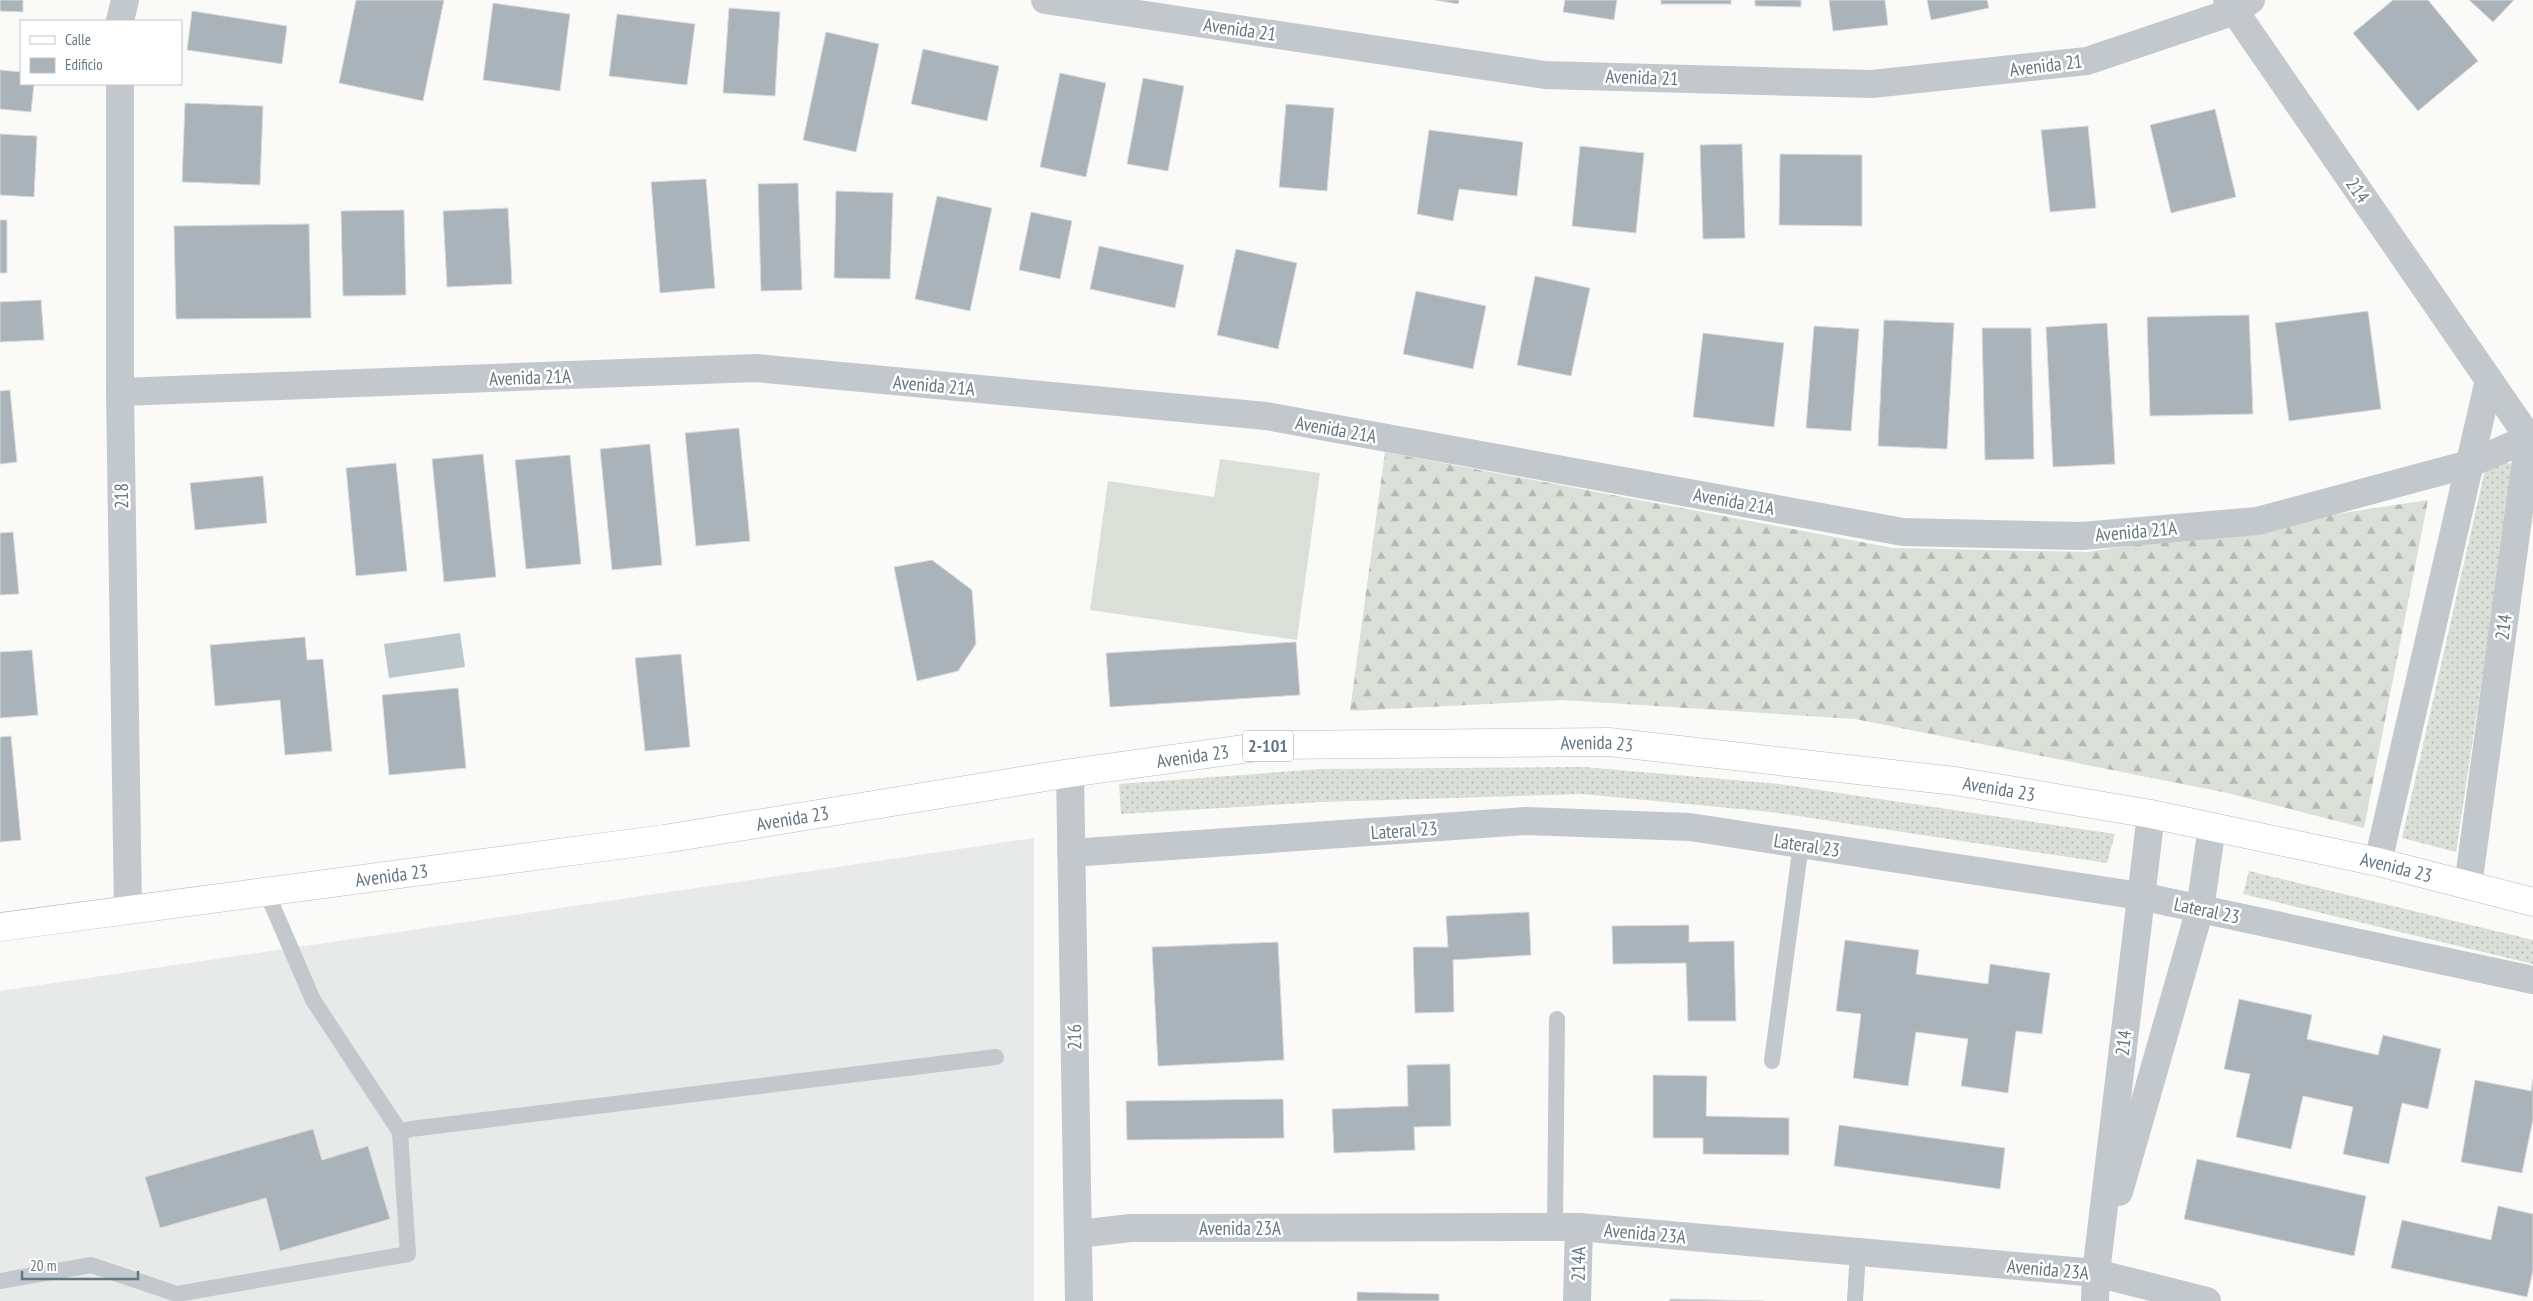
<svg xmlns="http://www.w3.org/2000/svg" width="2533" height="1301" viewBox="0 0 2533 1301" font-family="'PT Sans Narrow',sans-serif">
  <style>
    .built { fill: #e8e9e9 }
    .grass { fill: url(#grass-dots) }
    .forest { fill: url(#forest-firs) }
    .garden { fill: #dadfd7 }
    .water { fill: #bbc7cb }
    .building { fill: #aab3b9; stroke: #dcdcda }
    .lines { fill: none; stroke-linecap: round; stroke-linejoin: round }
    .primary-casing { stroke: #b5babe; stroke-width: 29 }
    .service { stroke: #c3c8cc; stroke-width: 16 }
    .minor { stroke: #c3c8cc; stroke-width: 28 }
    .tertiary { stroke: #c3c8cc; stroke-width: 28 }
    .primary { stroke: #fff; stroke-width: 28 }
    .labels { text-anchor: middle; stroke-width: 5; stroke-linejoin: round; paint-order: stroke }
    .shield { fill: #fff; stroke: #939fa8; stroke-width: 1 }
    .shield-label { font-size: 18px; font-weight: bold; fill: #657683 }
    .street-label { font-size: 19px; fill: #657683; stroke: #fff }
  </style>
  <defs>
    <pattern id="grass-dots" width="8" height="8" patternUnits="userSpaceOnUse" patternTransform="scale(1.25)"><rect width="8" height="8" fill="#dadfd7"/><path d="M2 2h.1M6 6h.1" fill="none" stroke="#b4b9b4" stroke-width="1.8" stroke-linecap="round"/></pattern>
    <pattern id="forest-firs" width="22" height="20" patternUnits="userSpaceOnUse" patternTransform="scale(1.25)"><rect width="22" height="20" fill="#dadfd7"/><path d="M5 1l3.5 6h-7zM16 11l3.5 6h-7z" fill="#b4b9b4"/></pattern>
  </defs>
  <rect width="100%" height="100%" fill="#fafaf8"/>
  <!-- built -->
  <path class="built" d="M1034 838V1301H0V991Z"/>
  <!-- grass -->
  <g class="grass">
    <path d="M2496 461 2514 464 2456 852 2402 838 2484 474 2488 465Z"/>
    <path d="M1584 767 1779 784 2115 834 2107 863 1771 812 1582 794 1321 802 1121 814 1119 784 1321 769Z"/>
    <path d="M2249 871 2533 940V964L2243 894Z"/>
  </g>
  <!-- forest -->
  <path class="forest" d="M1385 452 1893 548 2087 552 2428 500 2364 828 2223 792 1855 719 1563 700 1350 711Z"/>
  <!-- garden -->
  <path class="garden" d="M1220 459 1320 473 1297 640 1090 610 1108 481 1214 497Z"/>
  <!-- water -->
  <path class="water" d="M460 633 465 667 389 678 384 644Z"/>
  <!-- building -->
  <g class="building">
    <path d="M0 0H23V12L0 11Z"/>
    <path d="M356 0H444L423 101 339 83Z"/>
    <path d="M1435 0H1459L1458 4Z"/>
    <path d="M1565 0H1617L1614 20 1563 12Z"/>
    <rect x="1661" y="0" width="70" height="4"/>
    <path d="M1755 0H1801V7L1755 6Z"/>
    <path d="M1829 0H1885L1888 25 1833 31Z"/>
    <path d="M1927 0H1987L1989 8 1931 20Z"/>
    <path d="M2393 0H2428L2478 61 2418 111 2353 33Z"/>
    <path d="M2469 0H2514L2493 22Z"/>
    <path d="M493 3 570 14 560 91 483 80Z"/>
    <path d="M729 8 780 12 775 96 723 93Z"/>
    <path d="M192 11 287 26 282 64 187 50Z"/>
    <path d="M617 14 695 24 687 85 609 76Z"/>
    <path d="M826 32 879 44 856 152 803 140Z"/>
    <path d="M923 49 999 66 987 121 911 104Z"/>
    <path d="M0 70 21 72V84H34L31 112 0 109Z"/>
    <path d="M1060 73 1106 83 1086 177 1040 167Z"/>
    <path d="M1143 78 1184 86 1168 171 1127 164Z"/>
    <path d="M185 103 263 106 260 185 182 182Z"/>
    <path d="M1286 104 1334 108 1327 191 1279 187Z"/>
    <path d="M2215 109 2236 197 2171 213 2150 125Z"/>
    <path d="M2088 126 2096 208 2050 212 2041 130Z"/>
    <path d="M1429 130 1523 142 1517 196 1459 189 1453 221 1417 214Z"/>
    <path d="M0 134 37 136 34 197 0 195Z"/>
    <path d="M1742 144 1745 238 1703 239 1700 145Z"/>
    <path d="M1580 146 1644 153 1636 233 1572 226Z"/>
    <path d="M1780 154 1862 155V226L1779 225Z"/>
    <path d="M706 179 715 288 660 293 651 182Z"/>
    <path d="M798 183 802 290 761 291 758 184Z"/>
    <path d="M836 191 893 193 890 279 834 278Z"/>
    <path d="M937 196 992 208 970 311 915 299Z"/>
    <path d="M508 208 512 284 447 287 443 211Z"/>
    <path d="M404 210 406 295 343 296 341 211Z"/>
    <path d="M1031 212 1072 221 1060 279 1019 270Z"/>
    <rect x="0" y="220" width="7" height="53"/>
    <path d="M309 224 311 318 176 319 174 226Z"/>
    <path d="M1099 246 1184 265 1175 308 1090 289Z"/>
    <path d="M1236 249 1297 263 1278 349 1217 335Z"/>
    <path d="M1535 276 1590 288 1571 376 1517 365Z"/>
    <path d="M1416 291 1486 306 1473 369 1403 354Z"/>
    <path d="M41 300 44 340 0 342V302Z"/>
    <path d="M2368 311 2381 409 2289 421 2275 323Z"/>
    <path d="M2249 315 2253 414 2150 416 2147 317Z"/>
    <path d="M1884 320 1954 323 1947 449 1878 446Z"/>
    <path d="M2107 323 2115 464 2053 467 2046 327Z"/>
    <path d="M1814 326 1859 329 1851 431 1806 428Z"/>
    <path d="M1982 328H2031L2034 459 1985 460Z"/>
    <path d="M1703 333 1784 343 1774 427 1693 417Z"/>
    <path d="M10 390 17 462 0 464V391Z"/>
    <path d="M739 428 750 541 696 546 685 433Z"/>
    <path d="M650 444 662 565 612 570 600 449Z"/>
    <path d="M483 454 496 577 444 582 432 459Z"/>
    <path d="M570 455 581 564 526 569 515 460Z"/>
    <path d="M396 463 407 571 356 576 346 468Z"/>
    <path d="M263 476 267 523 195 530 190 483Z"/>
    <path d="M13 532 19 594 0 595V533Z"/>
    <path d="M932 560 972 590 976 644 958 671 917 681 894 567Z"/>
    <path d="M305 637 307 660 323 659 332 751 285 755 280 700 215 706 210 645Z"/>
    <path d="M1296 642 1300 695 1110 707 1106 653Z"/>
    <path d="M32 650 38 715 0 718V652Z"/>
    <path d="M681 654 690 747 645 751 635 658Z"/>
    <path d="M458 688 466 768 389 775 382 695Z"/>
    <path d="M11 736 21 840 0 842V737Z"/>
    <path d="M1529 912 1531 955 1453 960 1454 1012 1415 1013 1413 947H1448L1446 916Z"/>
    <path d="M1689 925V942L1734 941 1736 1021H1688L1686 963 1613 964 1612 926Z"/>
    <path d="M1845 940 1919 950 1916 974 1988 984 1990 964 2050 973 2042 1034 2016 1031 2008 1093 1961 1086 1968 1039 1916 1032 1908 1086 1853 1078 1861 1014 1836 1011Z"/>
    <path d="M1278 942 1284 1060 1158 1066 1152 947Z"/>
    <path d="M2239 999 2312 1015 2307 1039 2378 1055 2383 1035 2441 1049 2428 1109 2402 1103 2389 1164 2343 1154 2353 1107 2303 1096 2291 1149 2236 1137 2250 1074 2224 1069Z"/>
    <path d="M1450 1064 1451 1126 1414 1127 1415 1150 1334 1153 1332 1109 1408 1106 1407 1065Z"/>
    <path d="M1653 1075 1707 1076 1706 1116 1789 1118V1155L1703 1154V1138H1653Z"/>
    <path d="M2533 1079V1119L2522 1173 2461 1162 2475 1080 2531 1091Z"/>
    <path d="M1283 1099 1284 1138 1127 1140 1126 1101Z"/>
    <path d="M1839 1125 2005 1148 2000 1189 1834 1166Z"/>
    <path d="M313 1129 322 1160 368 1146 390 1219 280 1251 266 1198 160 1228 145 1177Z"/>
    <path d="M2197 1159 2366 1196 2354 1256 2184 1219Z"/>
    <path d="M2498 1206 2533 1214V1270L2527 1297 2391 1268 2402 1220 2491 1240Z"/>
    <path d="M1357 1292 1439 1294V1301H1357Z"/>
    <path d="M1670 1299 1764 1301H1670Z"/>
  </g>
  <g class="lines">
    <!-- primary casing -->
    <g class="primary-casing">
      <g id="primary">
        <path id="s1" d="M0 927 664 839 1070 773 1272 745 1609 742 1955 781 2151 814 2378 862 2533 902"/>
      </g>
    </g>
    <!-- service -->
    <g class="service">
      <path d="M1772 1061 1801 844"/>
      <path d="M400 1132 411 1129 996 1057"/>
      <path d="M1555 1228 1557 1019"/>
      <path d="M0 1281 91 1265 177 1294 408 1254 400 1132 313 1000 266 891"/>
      <path d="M1855 1301 1858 1251"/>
    </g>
    <!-- minor -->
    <g class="minor">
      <path d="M1045 0 1545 75 1872 84 2087 61 2235 11 2251 0"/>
      <path d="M120 21 125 0"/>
      <path d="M120 84V392L128 909"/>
      <path d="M120 392 756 368 1266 416 1903 532 2082 536 2257 521 2469 464 2529 438 2533 434"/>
      <path d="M1070 773 1079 1301"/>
      <path d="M1071 853 1526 821 1690 827 2140 896 2533 980"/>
      <path d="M2119 1192 2200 909 2212 827"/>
      <path d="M1078 1234 1131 1228 1579 1227 2096 1273 2207 1301"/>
      <path d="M1577 1301 1579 1227"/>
      <path d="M2095 1301 2096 1273 2151 814"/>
    </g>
    <!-- tertiary -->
    <g class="tertiary">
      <path d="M2227 0 2529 438 2468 886"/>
      <path d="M2378 862 2489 380"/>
    </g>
    <!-- primary -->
    <use href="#primary" class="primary"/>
  </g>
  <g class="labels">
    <!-- shield labels -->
    <rect class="shield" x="1243" y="730.5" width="50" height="31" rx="4"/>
    <g class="shield-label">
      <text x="1268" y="752">2-101</text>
    </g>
    <!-- street labels -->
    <g class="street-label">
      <text transform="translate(1240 29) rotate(8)" y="7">Avenida 21</text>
      <text transform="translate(2046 65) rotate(-7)" y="7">Avenida 21</text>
      <text transform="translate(1642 77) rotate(2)" y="7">Avenida 21</text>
      <text transform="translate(2358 190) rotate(55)" y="7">214</text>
      <text transform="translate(530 377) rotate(-2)" y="7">Avenida 21A</text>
      <text transform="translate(934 385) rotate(5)" y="7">Avenida 21A</text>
      <text transform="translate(1336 429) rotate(10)" y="7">Avenida 21A</text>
      <text transform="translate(121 496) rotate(-91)" y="7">218</text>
      <text transform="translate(1734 501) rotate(10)" y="7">Avenida 21A</text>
      <text transform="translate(2136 531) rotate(-5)" y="7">Avenida 21A</text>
      <text transform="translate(2503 627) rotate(-82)" y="7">214</text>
      <text dy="7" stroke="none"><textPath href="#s1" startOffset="1610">Avenida 23</textPath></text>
      <text dy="7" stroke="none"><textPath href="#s1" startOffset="1205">Avenida 23</textPath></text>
      <text dy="7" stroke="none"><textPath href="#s1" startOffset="2015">Avenida 23</textPath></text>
      <text dy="7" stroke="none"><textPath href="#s1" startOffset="800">Avenida 23</textPath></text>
      <text transform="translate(1404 830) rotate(-4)" y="7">Lateral 23</text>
      <text transform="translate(1807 845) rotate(9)" y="7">Lateral 23</text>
      <text dy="7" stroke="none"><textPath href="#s1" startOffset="2420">Avenida 23</textPath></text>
      <text dy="7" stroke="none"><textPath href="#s1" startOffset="395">Avenida 23</textPath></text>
      <text transform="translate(2207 910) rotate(12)" y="7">Lateral 23</text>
      <text transform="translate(1074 1037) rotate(-91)" y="7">216</text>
      <text transform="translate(2123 1043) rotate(-83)" y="7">214</text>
      <text x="1240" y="1235">Avenida 23A</text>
      <text transform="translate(1645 1233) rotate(5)" y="7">Avenida 23A</text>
      <text transform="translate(1578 1264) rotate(-89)" y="7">214A</text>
      <text transform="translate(2048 1269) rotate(5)" y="7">Avenida 23A</text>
    </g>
  </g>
  <!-- legend -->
  <rect x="20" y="20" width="162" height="65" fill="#ffffff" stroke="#c1c8cd"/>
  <rect x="30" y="36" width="25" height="8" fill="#ffffff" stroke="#c1c8cd"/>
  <text x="65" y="45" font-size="15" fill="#657683">Calle</text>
  <rect x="30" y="58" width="25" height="15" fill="#aab3b9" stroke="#c1c8cd"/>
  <text x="65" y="70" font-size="15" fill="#657683">Edificio</text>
  <!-- scale -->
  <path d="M22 1271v8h116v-8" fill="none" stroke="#657683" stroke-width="2.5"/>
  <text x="30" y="1271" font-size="15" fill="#657683" stroke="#ffffff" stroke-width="4" paint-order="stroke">20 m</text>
</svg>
